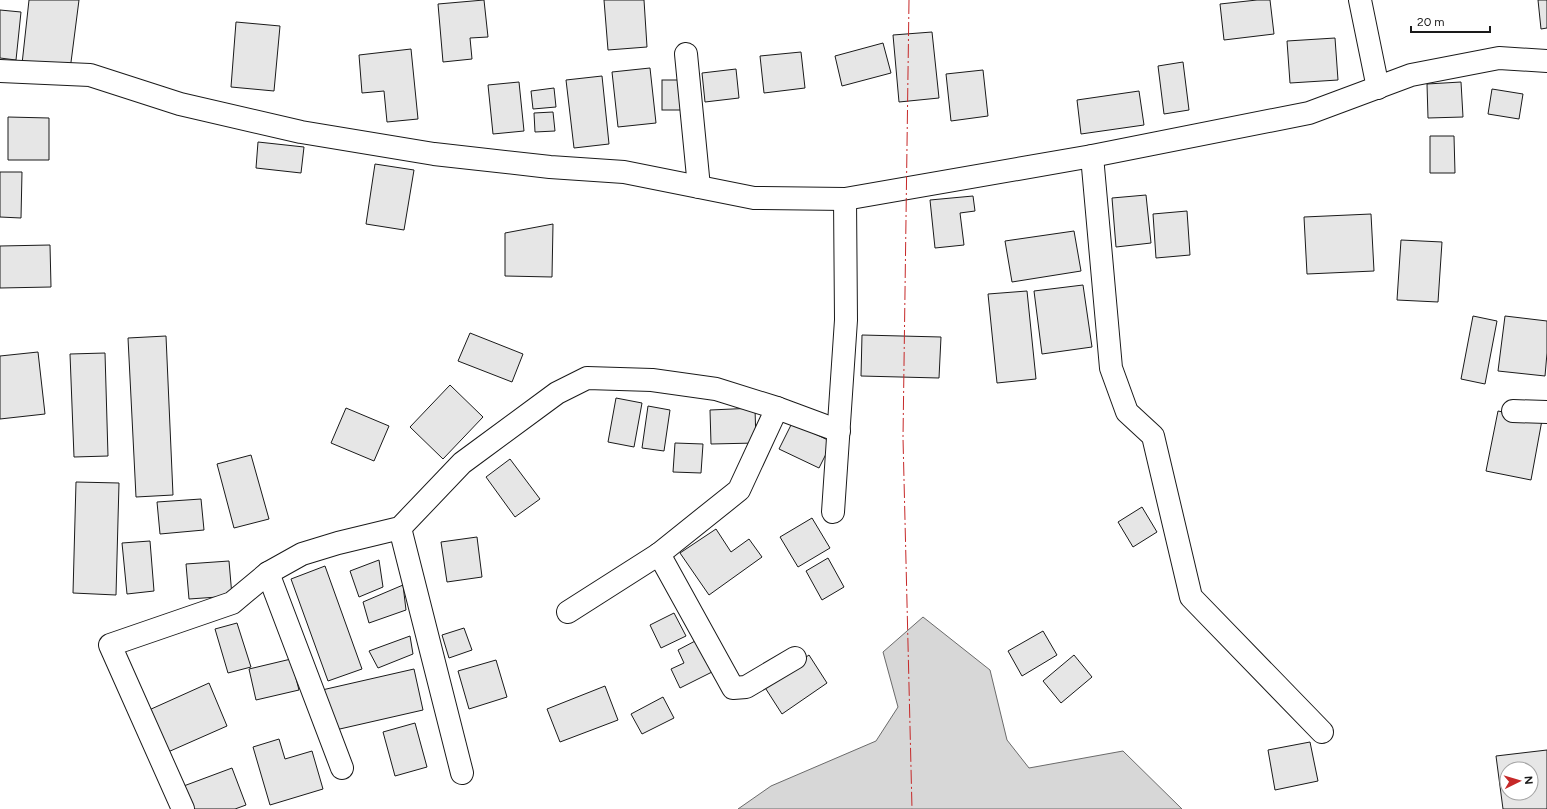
<svg xmlns="http://www.w3.org/2000/svg" width="1547" height="809" viewBox="0 0 1547 809" font-family="Figtree,sans-serif">
  <style>
    .water { fill: #d7d7d7; stroke: #6a6a6a }
    .building { fill: #e6e6e6; stroke: #1a1a1a; fill-rule: evenodd }
    .lines { fill: none; stroke-linecap: round; stroke-linejoin: round }
    .minor-casing { stroke: #1a1a1a; stroke-width: 24 }
    .minor { stroke: #fff; stroke-width: 22 }
    .power { stroke: #c62828; stroke-width: 1; stroke-dasharray: 14 3 2 3; stroke-linecap: butt }
  </style>
  <rect width="100%" height="100%" fill="#fff"/>
  <!-- water -->
  <path class="water" d="M923 617 990 670 1007 740 1029 768 1123 751 1182 809H738L771 786 876 741 898 707 883 652Z"/>
  <!-- building -->
  <g class="building">
    <path d="M29 0H79L70 70 22 64Z"/>
    <path d="M484 0 488 37 470 38 472 59 443 62 438 4Z"/>
    <path d="M604 0H644L647 47 608 50Z"/>
    <path d="M1257 0H1270L1274 34 1224 40 1220 4Z"/>
    <path d="M1538 0H1547V28L1541 29Z"/>
    <path d="M0 10 21 12 16 60 0 58Z"/>
    <path d="M236 22 280 26 274 91 231 87Z"/>
    <path d="M932 32 939 98 899 102 893 35Z"/>
    <path d="M1335 38 1338 80 1290 83 1287 41Z"/>
    <path d="M883 43 891 73 842 86 835 56Z"/>
    <path d="M411 49 418 119 387 122 384 91 362 93 359 55Z"/>
    <path d="M801 52 805 88 764 93 760 56Z"/>
    <path d="M1183 62 1189 110 1164 114 1158 66Z"/>
    <path d="M650 68 656 123 618 127 612 72Z"/>
    <path d="M736 69 739 98 705 102 702 73Z"/>
    <path d="M983 70 988 116 951 121 946 74Z"/>
    <path d="M602 76 609 144 574 148 566 80Z"/>
    <rect x="662" y="80" width="25" height="30"/>
    <path d="M519 82 524 131 493 134 488 85Z"/>
    <path d="M1461 82 1463 117 1428 118 1427 84Z"/>
    <path d="M554 88 556 107 533 109 531 91Z"/>
    <path d="M1492 89 1523 94 1519 119 1488 114Z"/>
    <path d="M1139 91 1144 125 1081 134 1077 100Z"/>
    <path d="M553 112 555 131 535 132 534 113Z"/>
    <path d="M8 117 49 118V160H8Z"/>
    <path d="M1430 136H1454L1455 173H1430Z"/>
    <path d="M258 142 304 147 301 173 256 168Z"/>
    <path d="M375 164 414 170 404 230 366 224Z"/>
    <path d="M0 172H22L21 218 0 217Z"/>
    <path d="M1146 195 1151 243 1116 247 1112 198Z"/>
    <path d="M973 196 975 211 960 213 964 245 935 248 930 200Z"/>
    <path d="M1187 211 1190 255 1156 258 1153 214Z"/>
    <path d="M1371 214 1374 271 1307 274 1304 217Z"/>
    <path d="M553 224 552 277 505 276V233Z"/>
    <path d="M1074 231 1081 271 1012 282 1005 241Z"/>
    <path d="M1401 240 1442 242 1438 302 1397 300Z"/>
    <path d="M50 245 51 287 0 288V246Z"/>
    <path d="M1083 285 1092 347 1042 354 1034 291Z"/>
    <path d="M1027 291 1036 379 997 383 988 294Z"/>
    <path d="M1473 316 1497 321 1485 384 1461 379Z"/>
    <path d="M1505 316 1547 321V353L1545 376 1498 371Z"/>
    <path d="M470 333 523 354 512 382 458 361Z"/>
    <path d="M862 335 941 337 939 378 861 376Z"/>
    <path d="M166 336 173 495 136 497 128 338Z"/>
    <path d="M38 352 45 414 0 419V356Z"/>
    <path d="M105 353 108 456 74 457 70 354Z"/>
    <path d="M450 385 483 417 443 459 410 427Z"/>
    <path d="M616 398 642 403 634 447 608 442Z"/>
    <path d="M648 406 670 410 664 451 642 448Z"/>
    <path d="M346 408 389 426 374 461 331 443Z"/>
    <path d="M755 408 756 443 711 444 710 410Z"/>
    <path d="M1498 411 1542 420 1531 480 1486 471Z"/>
    <path d="M792 423 832 442 819 468 779 449Z"/>
    <path d="M675 443 703 444 701 473 673 472Z"/>
    <path d="M251 455 269 519 234 528 217 464Z"/>
    <path d="M510 459 540 499 515 517 486 477Z"/>
    <path d="M76 482 119 483 116 595 73 593Z"/>
    <path d="M201 499 204 530 160 534 157 502Z"/>
    <path d="M1142 507 1157 532 1133 547 1118 522Z"/>
    <path d="M812 518 830 548 798 567 780 537Z"/>
    <path d="M716 529 731 552 749 539 762 557 709 595 680 553Z"/>
    <path d="M477 537 482 577 447 582 441 542Z"/>
    <path d="M150 541 154 591 127 594 122 543Z"/>
    <path d="M828 558 844 587 822 600 806 571Z"/>
    <path d="M379 560 383 587 359 597 350 571Z"/>
    <path d="M229 561 232 596 189 599 186 564Z"/>
    <path d="M325 566 362 669 328 681 291 579Z"/>
    <path d="M403 585 406 610 369 623 363 602Z"/>
    <path d="M674 613 686 636 661 648 650 625Z"/>
    <path d="M237 623 251 667 228 673 215 629Z"/>
    <path d="M464 628 472 650 449 658 442 635Z"/>
    <path d="M1043 631 1057 655 1022 676 1008 651Z"/>
    <path d="M410 636 413 654 378 668 369 651Z"/>
    <path d="M697 640 712 672 680 688 671 669 684 663 678 650Z"/>
    <path d="M809 655 827 683 782 714 764 686Z"/>
    <path d="M1074 655 1092 677 1061 703 1043 681Z"/>
    <path d="M291 659 299 690 256 700 249 669Z"/>
    <path d="M496 660 507 697 469 709 458 671Z"/>
    <path d="M414 669 423 710 331 731 322 690Z"/>
    <path d="M209 683 227 726 168 752 149 710Z"/>
    <path d="M605 686 618 720 560 742 547 709Z"/>
    <path d="M663 697 674 718 642 734 631 714Z"/>
    <path d="M415 723 427 767 395 776 383 732Z"/>
    <path d="M279 739 285 759 312 751 323 789 270 805 253 747Z"/>
    <path d="M1310 742 1318 781 1275 790 1268 750Z"/>
    <path d="M1547 750V809H1503L1496 756ZM1507 769H1531V793H1507Z"/>
    <path d="M232 768 246 805 235 809H189L181 787Z"/>
  </g>
  <g class="lines">
    <!-- minor casing -->
    <g class="minor-casing">
      <g id="minor">
        <path d="M1360 0 1378 88"/>
        <path d="M686 54 699 187"/>
        <path d="M0 71 90 75 180 104 301 132 434 154 550 167 624 172 754 198 845 199 1092 156 1309 113 1411 75 1499 58 1547 61"/>
        <path d="M1092 156 1111 368 1127 412 1153 436 1191 597 1322 732"/>
        <path d="M777 408 839 431"/>
        <path d="M1513 411 1547 412"/>
        <path d="M833 512 846 320 845 199"/>
        <path d="M400 528 462 773"/>
        <path d="M659 554 733 688 746 687 795 658"/>
        <path d="M268 573 342 768"/>
        <path d="M183 809 110 645 232 603 268 573 302 554 338 543 400 528 462 463 557 393 587 378 652 380 716 389 777 408 739 490 659 554 568 612"/>
      </g>
    </g>
    <!-- minor -->
    <use href="#minor" class="minor"/>
    <!-- power -->
    <path class="power" d="M909 0 903 438 912 809"/>
  </g>
  <!-- north arrow -->
  <g transform="translate(1519 781) rotate(85)"><circle r="19" fill="#ffffff" stroke="#a3a3a3"/>
  <path d="M0-3L7 15L0 10L-7 15Z" fill="#c62828"/>
  <text y="-6" font-size="11" font-weight="bold" text-anchor="middle" fill="#1a1a1a">N</text>
  </g>
  <!-- scale -->
  <path d="M1411 26v6h79v-6" fill="none" stroke="#1a1a1a" stroke-width="2"/>
  <text x="1417" y="26" font-size="12" fill="#1a1a1a" stroke="#ffffff" stroke-width="3" paint-order="stroke">20 m</text>
</svg>
